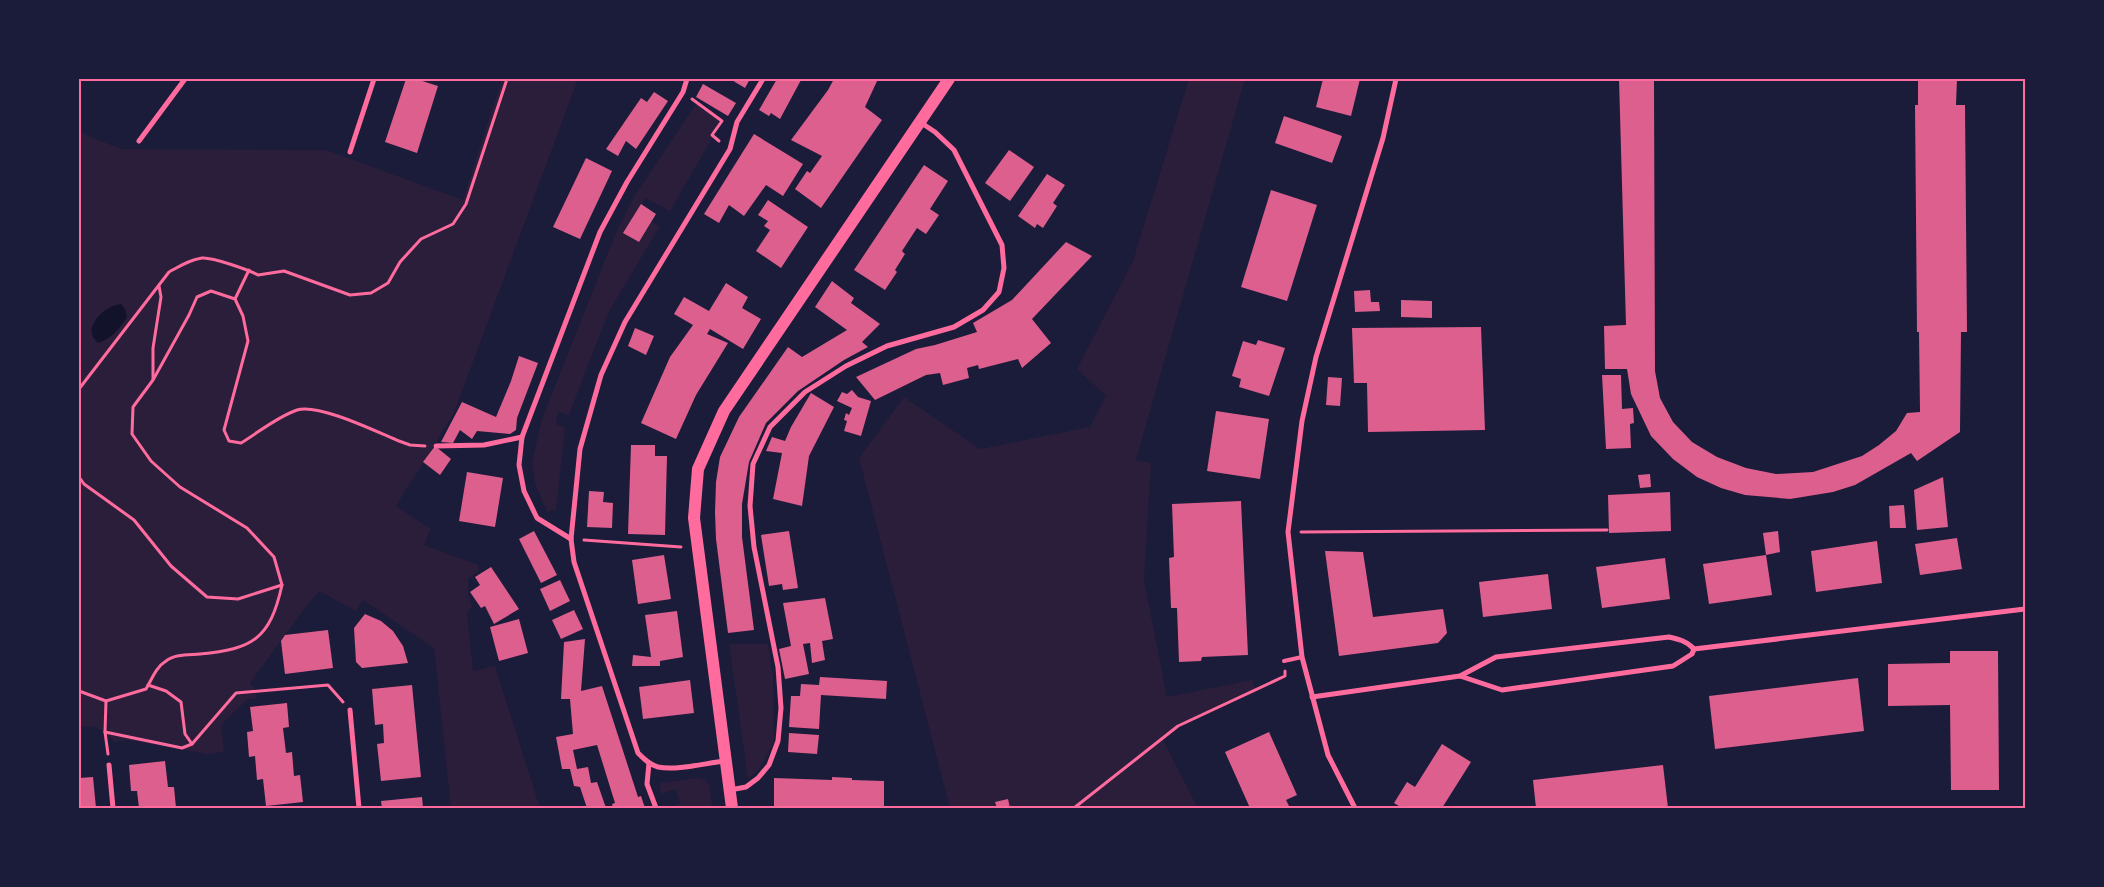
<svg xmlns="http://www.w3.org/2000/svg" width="2104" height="887" viewBox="0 0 2104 887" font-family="Ubuntu,sans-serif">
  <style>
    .green { fill: #2a1e3b }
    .water { fill: #12122b }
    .building { fill: #dd5f8e }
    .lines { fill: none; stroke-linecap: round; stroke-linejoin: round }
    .path { stroke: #ff6b9d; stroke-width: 3 }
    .service { stroke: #ff6b9d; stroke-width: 4 }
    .minor { stroke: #ff6b9d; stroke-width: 5 }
    .primary { stroke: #ff6b9d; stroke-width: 12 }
    .neatline { fill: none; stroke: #ff6b9d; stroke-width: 2 }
  </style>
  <rect width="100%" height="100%" fill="#1b1b3a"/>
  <!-- green -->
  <g class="green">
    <path d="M502 79H578L454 413 396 506 431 529 424 545 478 565 479 571 468 579V593L472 607 467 613 473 671 495 666 540 808H451L434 648 363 600 356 611 319 591 299 616 250 683 255 688 256 699H248L221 725 224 752 208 754 127 740 115 742 97 727 79 726V132L121 149 326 150 463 200Z"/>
    <path d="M1189 79H1245L1136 460 1151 463 1144 580 1167 697 1252 680 1256 689 1178 726 1162 738 1198 808H950L859 458 904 397 980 449 1090 427 1106 396 1077 369 1133 261Z"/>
    <path d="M697 103 722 121 670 211 645 198 624 233 639 242 651 222 660 226 608 313 569 415 558 412 556 424 565 428 556 510 547 512 535 483 532 463 542 419 617 230 634 197Z"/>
    <path d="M729 644H768L773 676 774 741 759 770 748 779Z"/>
    <path d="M699 778 705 780 710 786 712 808H669L681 803 675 789 661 794 660 783Z"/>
  </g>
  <!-- water -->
  <path class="water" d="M121 304 125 309 127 317C119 330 112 338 98 343 80 328 104 306 121 304Z"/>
  <!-- building -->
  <g class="building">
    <path d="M406 79H416L438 86 417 153 385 142Z"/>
    <path d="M730 79H750L745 88Z"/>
    <path d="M777 79 801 80 780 119 771 113 769 116 759 110Z"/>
    <path d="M834 79H878L865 107 882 120 821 208 795 189 807 171 810 173 822 156 791 140 828 90Z"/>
    <path d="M1323 79H1360L1351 116 1316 107Z"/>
    <path d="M1619 79H1654L1655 371 1660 398 1673 422 1692 442 1717 457 1746 468 1776 474 1813 472 1862 456 1879 445 1896 431 1907 413 1920 412 1919 332H1917L1915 105H1918V79H1957L1956 105H1965L1967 332H1961L1960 432 1917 461 1911 453 1855 485 1833 492 1790 499 1745 495 1721 488 1697 477 1673 459 1651 436 1631 394 1627 369H1605L1604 326 1626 325Z"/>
    <path d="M703 84 736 103 728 116 696 97Z"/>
    <path d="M654 92 668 101 636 149 626 141 618 156 606 149 641 98 647 102Z"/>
    <path d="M1284 116 1342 136 1332 163 1275 143Z"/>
    <path d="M754 134 803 164 783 196 766 185 744 216 729 205 719 223 704 214Z"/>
    <path d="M1009 150 1034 167 1010 201 985 183Z"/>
    <path d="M586 158 612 171 580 239 553 227Z"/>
    <path d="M924 165 948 181 930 209 939 215 926 234 917 228 902 251 905 254 895 270 897 272 885 290 854 270Z"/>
    <path d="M1047 174 1065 185 1053 203 1057 206 1043 228 1037 224 1035 228 1018 216Z"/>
    <path d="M1271 190 1317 205 1287 301 1241 287Z"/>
    <path d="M768 200 808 227 781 268 756 251 770 230 764 226 768 221 758 215Z"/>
    <path d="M641 204 656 214 639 242 623 233Z"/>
    <path d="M1066 242 1092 256 1032 319 1051 343 1022 368 1018 359 979 369 978 365 967 368 969 378 943 385 940 373 926 375 875 400 856 377 916 349 935 345 977 332 973 323 1012 300Z"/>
    <path d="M832 281 854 298 851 303 880 324 862 342 868 347 844 360 798 391 766 423 749 462 742 504V537L754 630 728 633 716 539 715 512 716 482 720 457 739 417 788 347 802 357 847 330 815 307Z"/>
    <path d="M726 283 748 297 742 308 761 319 743 349 710 329 707 334 728 343 696 395 676 439 641 423 670 357 693 325 674 314 684 297 709 311Z"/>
    <path d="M1370 290 1371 302H1379L1380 311 1355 312 1354 291Z"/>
    <path d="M1401 300 1432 301V318L1401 317Z"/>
    <path d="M1481 327 1485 430 1368 432 1367 383H1354L1352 328Z"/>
    <path d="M635 328 654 336 646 355 628 346Z"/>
    <path d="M1258 340 1285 348 1269 396 1239 387 1241 379 1232 376 1243 341 1256 345Z"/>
    <path d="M519 356 538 363 517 418 516 430 510 434 477 431 472 439 460 430 453 443 441 442 462 402 496 417 511 381Z"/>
    <path d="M1602 375H1621L1622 409 1633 408 1634 423 1630 424 1631 448 1606 449Z"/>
    <path d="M1328 377 1342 378 1340 406 1326 405Z"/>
    <path d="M852 390 858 397 871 401 861 436 844 431 847 421 844 420 846 413 849 415 852 408 837 401 842 392 847 394Z"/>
    <path d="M811 393 834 407 809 456 802 506 773 499 782 453 766 451 772 437 785 441 791 427Z"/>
    <path d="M1216 411 1269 419 1260 479 1207 471Z"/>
    <path d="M631 445H655V456H667L665 535 628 534Z"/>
    <path d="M435 446 451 459 440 475 423 462Z"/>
    <path d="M467 472 503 478 495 527 459 521Z"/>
    <path d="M1650 474 1651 487 1640 488 1638 475Z"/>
    <path d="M1943 477 1948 527 1917 530 1914 490Z"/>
    <path d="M589 491 604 492 603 502 613 503 612 528 587 527Z"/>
    <path d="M1670 492 1671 531 1609 533 1608 495Z"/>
    <path d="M1241 501 1248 655 1202 657 1201 661 1179 662 1177 608H1171L1169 558 1174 557 1172 504Z"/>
    <path d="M1904 505 1906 528H1890L1889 506Z"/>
    <path d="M534 531 557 575 541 583 519 539Z"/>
    <path d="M789 531 798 588 783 590 782 584 769 586 761 535Z"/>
    <path d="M1778 531 1780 552 1766 555 1763 533Z"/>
    <path d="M1957 538 1962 569 1920 575 1915 544Z"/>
    <path d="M1877 541 1882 583 1816 592 1811 551Z"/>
    <path d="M1325 551 1363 552 1373 617 1443 609 1447 633 1438 643 1339 656Z"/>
    <path d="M664 555 671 599 638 604 632 560Z"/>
    <path d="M1766 555 1772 595 1709 604 1703 564Z"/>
    <path d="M1665 558 1670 599 1602 608 1596 567Z"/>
    <path d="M491 567 519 609 494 624 485 606 481 608 470 592 480 585 475 577Z"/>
    <path d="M1548 574 1552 609 1483 617 1479 582Z"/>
    <path d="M560 580 570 601 550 611 540 589Z"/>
    <path d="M825 598 833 639 822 641 825 660 812 663 810 643 803 644 809 674 785 679 779 649 791 646 783 603Z"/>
    <path d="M574 610 583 629 561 639 552 620Z"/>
    <path d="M677 611 683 657 660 661V666H632L633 655 651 657 645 615Z"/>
    <path d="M365 614 381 621 393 631 403 646 408 663 362 668 356 662 354 628Z"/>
    <path d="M519 619 528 653 499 661 490 627Z"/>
    <path d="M328 630 333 668 285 674 281 641 285 635Z"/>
    <path d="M585 639 581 691 602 686 638 797 641 796 645 808H613L612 804 615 803 597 745 573 750 577 769 588 767 591 783 597 782 606 808H587L580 787 574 786 570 769H562L556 737 573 734 570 699H561L564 642Z"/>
    <path d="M1950 651H1998L1999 790H1951L1950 705 1888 706V664L1950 663Z"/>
    <path d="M820 677 887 681 886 699 821 695 819 729 789 727 791 696H800L801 684 819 685Z"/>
    <path d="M1858 678 1864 731 1715 749 1709 696Z"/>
    <path d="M690 680 694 713 643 719 639 687Z"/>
    <path d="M412 685 421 777 381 781 377 744 384 743 383 724 375 725 372 689Z"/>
    <path d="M287 703 289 727 283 728 286 753 292 752 294 776 300 775 303 802 266 806 263 779 257 780 255 756 249 757 247 732 253 731 250 707Z"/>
    <path d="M1269 732 1297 795 1286 800 1290 808H1250L1225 752Z"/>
    <path d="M789 733 819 735 817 754 788 752Z"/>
    <path d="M1442 744 1471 762 1442 808H1402L1394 803 1407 782 1415 787Z"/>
    <path d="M165 761 168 787H174L176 808H139L137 791H131L129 765Z"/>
    <path d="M1663 765 1668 808H1536L1533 780Z"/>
    <path d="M93 777 96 808H79V778Z"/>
    <path d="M832 777 852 778V780L884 781V808H774V778L832 780Z"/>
    <path d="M422 797 423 808H382L381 801Z"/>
    <path d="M1008 799 1010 808H997L995 802Z"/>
  </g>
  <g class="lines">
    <!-- path -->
    <g class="path">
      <path d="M692 99 722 121 712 135 719 141"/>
      <path d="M235 299 249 270"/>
      <path d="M153 379V348L161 297 159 286"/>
      <path d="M79 389 169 272C180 266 189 260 202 258 212 257 249 270 258 275L284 271 350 295 371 293 388 283 400 262 421 239 453 224 466 204 507 79"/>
      <path d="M79 477 84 484 134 520 171 566 207 597 238 599 282 585 274 557 247 528 180 487 151 461 132 434 133 407 153 380 189 315 197 297 211 291 235 299 243 316 248 341 224 430 229 441 241 443C259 432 277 417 297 410 318 403 377 432 399 441L410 445 425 446"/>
      <path d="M1301 532 1607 530"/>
      <path d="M584 540 681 547"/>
      <path d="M148 685 166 691 181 702 185 734 192 744"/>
      <path d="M79 691 106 701 146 689C152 679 156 667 166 661 175 654 188 655 200 654 253 649 270 639 282 585"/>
      <path d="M106 701 105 732 108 754"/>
      <path d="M105 732 182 748 192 744 236 693 328 685 343 702"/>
      <path d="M1074 808 1178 726 1285 676V671"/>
    </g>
    <!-- service -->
    <path class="service" d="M1284 661 1302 657"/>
    <!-- minor -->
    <g class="minor">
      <path d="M139 141 185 79"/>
      <path d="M350 152 374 79"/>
      <path d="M436 446 484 445 522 437"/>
      <path d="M571 539 537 518 524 491 519 465 522 437 600 232 627 182 683 92 687 79"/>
      <path d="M1694 649 2025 609"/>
      <path d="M1460 676 1502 690 1673 666 1692 654 1694 649"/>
      <path d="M1312 697 1460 676 1496 657 1669 637C1678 639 1687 641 1694 649"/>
      <path d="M350 710 359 808"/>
      <path d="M725 761C706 763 676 771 658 767 650 765 644 759 638 753L574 562 571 539 580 449 601 375 625 322 730 149 737 122 763 79"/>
      <path d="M649 763 647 784 656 808"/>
      <path d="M109 765 113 808"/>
      <path d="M730 790 746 787 758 778 769 765 778 741 781 708 778 667 754 547 750 506 753 464 770 427 805 392 846 366 887 346 954 327 983 310 999 292 1004 268 1002 245 954 150 935 132 920 122"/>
      <path d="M1355 808 1328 755 1302 657 1288 532 1302 421 1316 357 1383 138 1396 79"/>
    </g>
    <!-- primary -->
    <path class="primary" d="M732 808 694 518 698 469 724 411 949 79"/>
  </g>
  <!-- border -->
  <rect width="2104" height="887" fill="none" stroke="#1b1b3a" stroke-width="160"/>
  <rect x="80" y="80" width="1944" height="727" class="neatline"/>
</svg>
